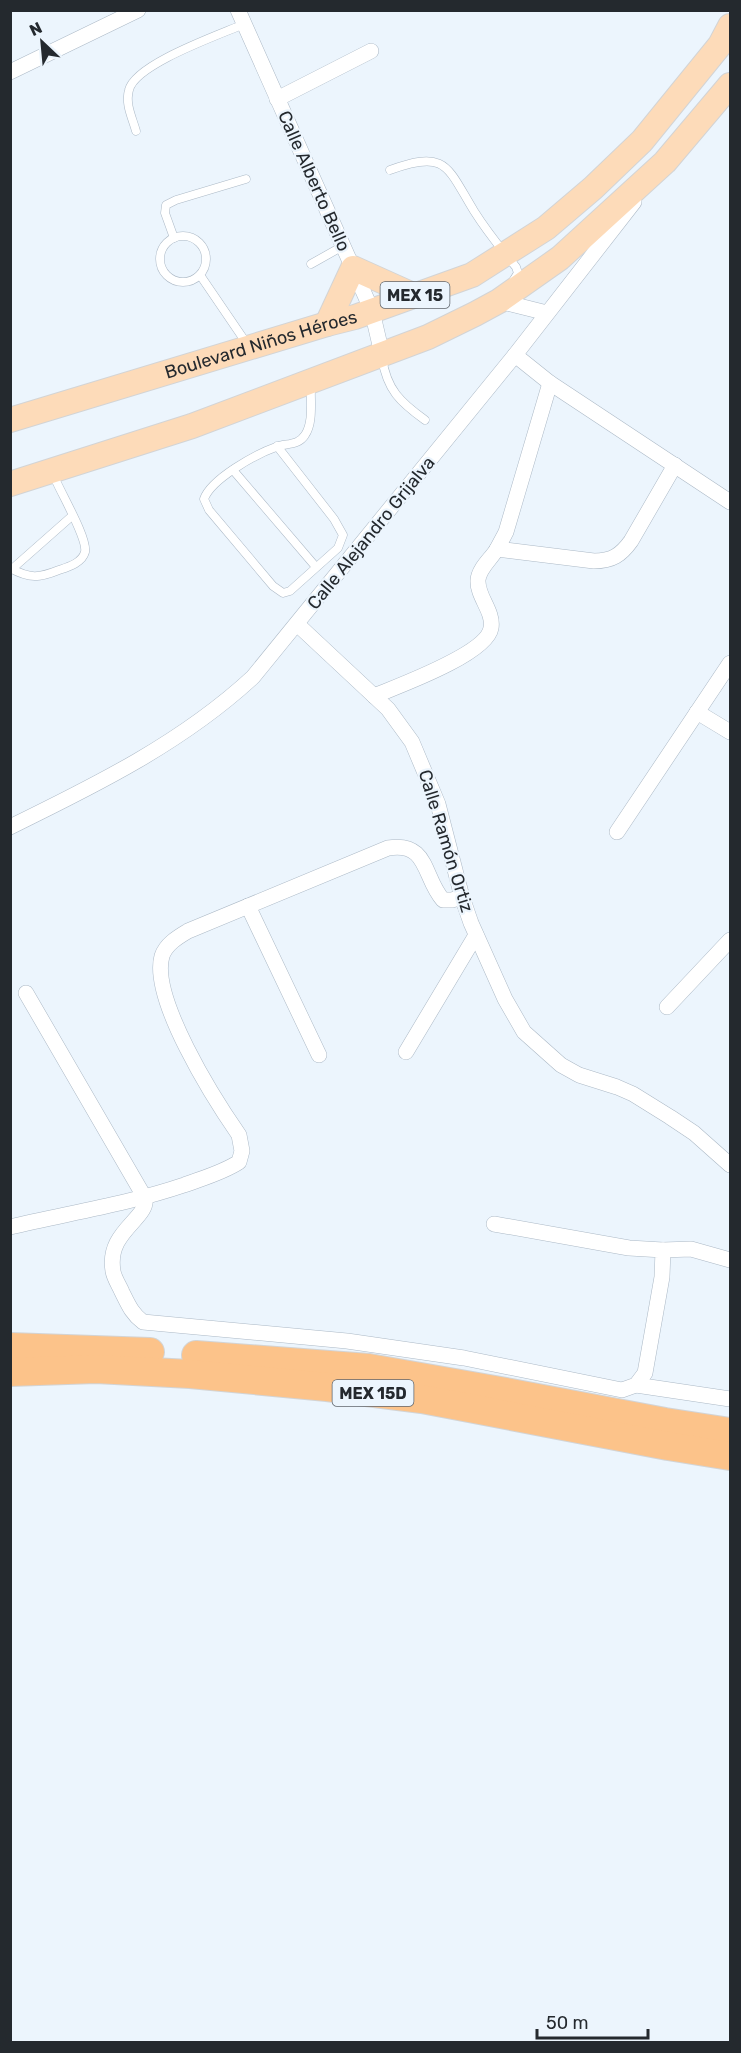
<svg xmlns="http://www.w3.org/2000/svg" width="741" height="2053" viewBox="0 0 741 2053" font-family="Rubik,sans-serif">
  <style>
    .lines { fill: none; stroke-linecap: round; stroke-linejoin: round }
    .service-casing { stroke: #acb9c6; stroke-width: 9 }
    .minor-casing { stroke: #acb9c6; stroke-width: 16 }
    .primary-casing { stroke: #d3d4d5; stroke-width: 26 }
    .motorway-casing { stroke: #d3d4d5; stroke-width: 30 }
    .service { stroke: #fff; stroke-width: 8 }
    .minor { stroke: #fff; stroke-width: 15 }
    .primary { stroke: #fddbb9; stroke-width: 24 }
    .motorway { stroke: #fcc38a; stroke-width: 28 }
    .labels { text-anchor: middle; stroke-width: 4.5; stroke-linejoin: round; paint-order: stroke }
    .shield { fill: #ecf5fd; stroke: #60666c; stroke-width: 1.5 }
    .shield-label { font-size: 16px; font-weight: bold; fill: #24292e }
    .street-label { font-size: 18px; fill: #24292e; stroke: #ecf5fd }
  </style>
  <rect width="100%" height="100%" fill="#ecf5fd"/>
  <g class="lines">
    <!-- service casing -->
    <g class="service-casing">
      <g id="service">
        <path d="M136 131C132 117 125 104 129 90 135 64 219 35 244 24"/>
        <path d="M390 170C447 149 447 167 474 211 486 230 501 249 516 267L518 273 513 281"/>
        <circle cx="183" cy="259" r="23"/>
        <path d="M174 238 165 213 166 205 176 200 246 179"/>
        <path d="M311 264 343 246"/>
        <path d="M200 275 247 344"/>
        <path d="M382 358C387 390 400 402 425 420"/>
        <path d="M277 446 334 519 343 535 338 548 290 591 283 593 273 586 209 510 204 499C211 479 256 454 276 447 286 443 298 446 305 435 314 422 310 399 311 384"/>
        <path d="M233 470 316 567"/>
        <path d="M10 568C30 579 39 578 59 570 68 567 82 563 85 552 88 538 59 490 53 474"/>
        <path d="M12 569 72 516"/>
      </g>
    </g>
    <!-- minor casing -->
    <g class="minor-casing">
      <g id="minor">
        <path d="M238 10 372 311 382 354"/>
        <path d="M10 72 138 10"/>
        <path d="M277 99 371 51"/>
        <path d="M499 301 547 313"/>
        <path d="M515 355 550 383 730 502"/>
        <path d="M497 549 594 561C612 561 621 555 631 541L675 465"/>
        <path d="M297 624 388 709 412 742 438 804 462 897 471 923 505 999 524 1032 561 1065 579 1075 617 1087 633 1094 670 1117 694 1133 730 1165"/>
        <path d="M374 696C398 686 487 654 491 628 494 611 477 597 478 580 479 568 491 559 497 549 500 543 503 538 506 532L550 383"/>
        <path d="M697 712 730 732"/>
        <path d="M10 827C96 785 183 742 253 677L515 355 634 202"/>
        <path d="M617 832 730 663"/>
        <path d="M248 906 319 1055"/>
        <path d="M26 993 145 1198C149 1219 106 1231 113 1271 114 1278 119 1285 122 1292 128 1304 132 1314 143 1322L347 1341 464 1358 622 1390 636 1385 645 1373 662 1277 663 1250 629 1248 494 1224"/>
        <path d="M667 1007 730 940"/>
        <path d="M406 1052 476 935"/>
        <path d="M10 1227C69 1213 128 1204 184 1185 203 1178 222 1173 239 1162L242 1151 239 1135C214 1099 150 998 162 956 166 944 178 937 188 931L388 848C429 841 423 878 443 900H452L462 897"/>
        <path d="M663 1250 691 1249 730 1260"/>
        <path d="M636 1385 730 1399"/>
      </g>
    </g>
    <!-- primary casing -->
    <g class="primary-casing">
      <g id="primary">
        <path d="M327 324 353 268 413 295"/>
        <path id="s1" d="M10 420 327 324 355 317 472 275 546 228 593 188 642 141 720 45 730 26"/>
        <path d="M10 484 192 426 428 337 475 314 499 301 560 258 665 162 730 85"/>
      </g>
    </g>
    <!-- motorway casing -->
    <g class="motorway-casing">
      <g id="motorway">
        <path d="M10 1347 150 1352"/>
        <path d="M196 1355 369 1368 511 1393 665 1422 730 1432"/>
        <path d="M10 1372 96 1369 190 1374 327 1387 422 1399 668 1446 730 1456"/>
      </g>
    </g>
    <!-- service -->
    <use href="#service" class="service"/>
    <!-- minor -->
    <use href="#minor" class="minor"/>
    <!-- primary -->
    <use href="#primary" class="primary"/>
    <!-- motorway -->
    <use href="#motorway" class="motorway"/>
  </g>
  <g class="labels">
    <!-- shield labels -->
    <g class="shield">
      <rect x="380.5" y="282" width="69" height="26" rx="4.5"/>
      <rect x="332.5" y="1380" width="81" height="26" rx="4.5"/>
    </g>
    <g class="shield-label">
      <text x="415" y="301">MEX 15</text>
      <text x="373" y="1399">MEX 15D</text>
    </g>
    <!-- street labels -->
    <g class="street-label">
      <text transform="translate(314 181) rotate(66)" y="6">Calle Alberto Bello</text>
      <text dy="6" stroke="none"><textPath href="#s1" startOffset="262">Boulevard Niños Héroes</textPath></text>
      <text transform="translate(371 533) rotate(-51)" y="6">Calle Alejandro Grijalva</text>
      <text transform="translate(446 841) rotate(73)" y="6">Calle Ramón Ortiz</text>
    </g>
  </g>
  <!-- border -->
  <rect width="741" height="2053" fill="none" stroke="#24292e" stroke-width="24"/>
  <!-- north arrow -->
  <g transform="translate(42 42) rotate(334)" stroke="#ecf5fd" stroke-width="4.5" paint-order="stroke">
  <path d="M0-4.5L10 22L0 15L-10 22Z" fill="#24292e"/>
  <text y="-9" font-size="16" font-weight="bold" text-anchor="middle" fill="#24292e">N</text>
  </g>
  <!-- scale -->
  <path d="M537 2029v9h111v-9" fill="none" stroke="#24292e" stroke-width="3"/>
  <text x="546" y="2029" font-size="18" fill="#24292e" stroke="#ecf5fd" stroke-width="4.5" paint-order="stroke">50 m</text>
</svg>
